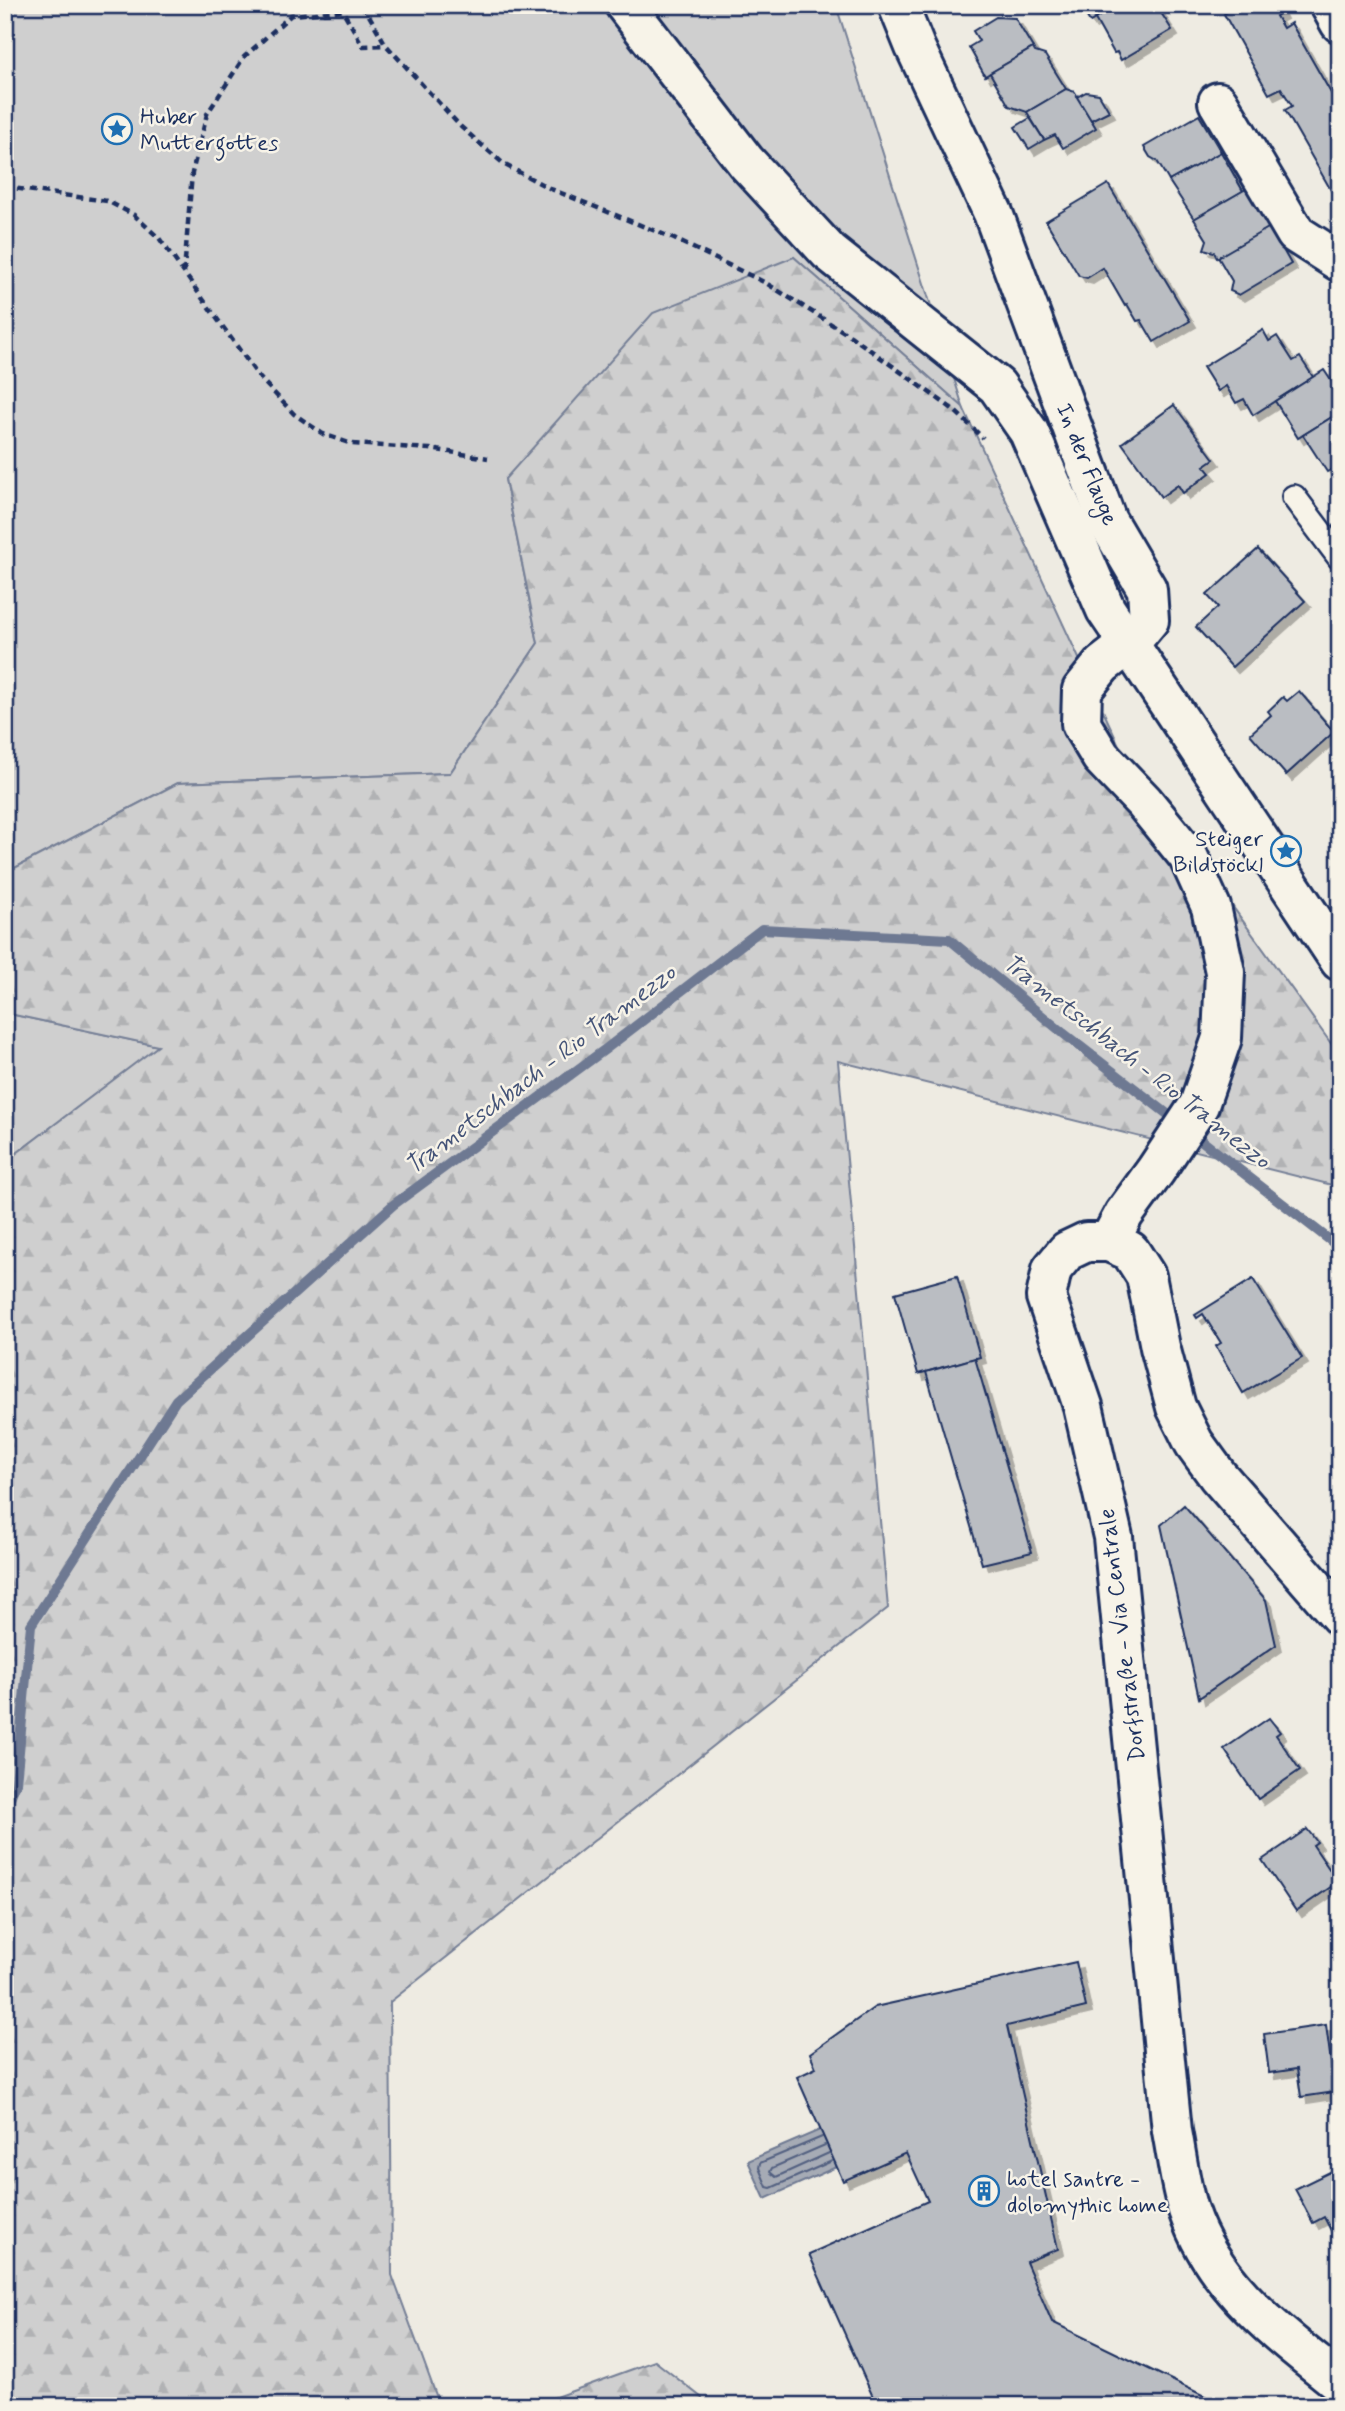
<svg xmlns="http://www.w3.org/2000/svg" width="1345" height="2411" viewBox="0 0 1345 2411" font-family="Mynerve,sans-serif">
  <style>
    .green { fill: #cfcfcf; stroke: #757f96; stroke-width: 2 }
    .forest { fill: url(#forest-firs); stroke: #757f96; stroke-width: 2 }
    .water { fill: #a6abb5; stroke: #6e7992; stroke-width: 2 }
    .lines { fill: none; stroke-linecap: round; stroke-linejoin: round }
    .shore { stroke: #536181; stroke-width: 2 }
    .stream { stroke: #6e7992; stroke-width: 10 }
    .building { fill: #babdc2; stroke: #1b2f5e; stroke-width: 2; filter: url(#shadow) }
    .lane-casing { stroke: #1b2f5e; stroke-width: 28 }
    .street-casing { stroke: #1b2f5e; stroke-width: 44 }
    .secondary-casing { stroke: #1b2f5e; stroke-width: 44 }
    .path { stroke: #1b2f5e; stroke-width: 4.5; stroke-dasharray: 7 5; stroke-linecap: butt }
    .lane { stroke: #f7f3e8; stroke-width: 23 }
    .street { stroke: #f7f3e8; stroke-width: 38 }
    .secondary { stroke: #f7f3e8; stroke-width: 38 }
    .labels { text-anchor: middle; stroke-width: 5; stroke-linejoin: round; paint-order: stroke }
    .poi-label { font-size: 23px; fill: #1b2f5e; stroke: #f7f3e8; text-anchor: start }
    .street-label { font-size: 23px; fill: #1b2f5e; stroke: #f7f3e8 }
    .water-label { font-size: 24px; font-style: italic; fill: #455478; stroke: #f7f3e8 }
  </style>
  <defs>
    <pattern id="forest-firs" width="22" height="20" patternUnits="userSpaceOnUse" patternTransform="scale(1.75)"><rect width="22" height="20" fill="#cfcfcf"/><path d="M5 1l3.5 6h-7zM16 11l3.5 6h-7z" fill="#b1b2b4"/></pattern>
    <filter id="shadow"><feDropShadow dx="6" dy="6" stdDeviation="0" flood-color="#0004"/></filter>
  </defs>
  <rect width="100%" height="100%" fill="#eeebe2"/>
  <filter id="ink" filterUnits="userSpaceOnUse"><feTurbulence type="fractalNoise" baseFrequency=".0143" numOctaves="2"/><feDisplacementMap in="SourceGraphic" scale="14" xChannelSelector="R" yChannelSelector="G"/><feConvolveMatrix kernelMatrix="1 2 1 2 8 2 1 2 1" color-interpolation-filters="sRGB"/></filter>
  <g filter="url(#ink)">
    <!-- green -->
    <g class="green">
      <path d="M5 5H836L963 407 794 257 505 479 538 643 450 773 178 783 5 873Z"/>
      <path d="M5 1013 159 1046 5 1162Z"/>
    </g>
    <!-- forest -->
    <g class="forest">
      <path d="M794 257 963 407 1123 754 1340 1056V1187L838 1061 888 1608 390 2002 392 2275 440 2406H5V1162L158 1046 5 1013V873L178 783 450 773 538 643 505 479 653 313Z"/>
      <path d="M655 2361 702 2398 700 2406H531Z"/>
    </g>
    <!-- water -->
    <path class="water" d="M836 2123 852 2160 765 2199 748 2161Z"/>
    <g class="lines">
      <!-- shore -->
      <g class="shore">
        <path d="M822 2137 760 2163 759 2168 767 2187 771 2188 832 2161"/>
        <path d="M825 2145 772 2168 770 2172 776 2177 829 2153"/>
      </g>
      <!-- stream -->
      <path class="stream" d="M5 1810 16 1783 31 1625 176 1400 393 1205 607 1048 762 929 949 939 1063 1033 1340 1248"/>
    </g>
    <!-- building -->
    <g class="building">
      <path d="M1080 5H1118L1090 22Z"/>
      <path d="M1118 5H1156L1172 30 1121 60 1117 52 1114 53 1095 19Z"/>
      <path d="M1239 5H1277L1281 13 1276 16 1283 28 1291 23 1340 109V188L1332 192 1285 110 1292 106 1281 88 1269 94 1224 14Z"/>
      <path d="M996 17 1015 18 1033 48 985 76 969 47 979 41 973 31Z"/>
      <path d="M1033 48 1035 52 1045 55 1066 89 1027 112 1009 106 990 73Z"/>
      <path d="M1066 89 1075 92 1096 128 1063 148 1055 135 1044 140 1027 112Z"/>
      <path d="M1086 92 1099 94 1109 111 1091 120 1077 97Z"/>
      <path d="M1199 115 1221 152 1169 181 1157 161 1150 157 1144 147Z"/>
      <path d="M1030 118 1044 140 1029 149 1015 127Z"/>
      <path d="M1221 152 1243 191 1194 219 1169 181Z"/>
      <path d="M1108 184 1190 321 1154 342 1141 320 1137 321 1127 304 1125 306 1103 268 1087 278 1079 276 1046 221Z"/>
      <path d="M1246 189 1256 202 1269 228 1217 258 1214 252 1204 249 1207 240 1194 219Z"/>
      <path d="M1270 227 1291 264 1239 295 1230 291 1232 281 1218 257Z"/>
      <path d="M1263 330 1269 341 1277 336 1293 361 1300 357 1313 377 1253 415 1244 399 1236 403 1226 386 1218 391 1203 367Z"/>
      <path d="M1324 370 1340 394V412L1298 438 1275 401Z"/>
      <path d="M1174 405 1214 459 1204 466 1210 473 1183 493 1178 485 1161 497 1122 443Z"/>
      <path d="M1340 412V464L1327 472 1303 435Z"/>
      <path d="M1258 549 1305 601 1232 667 1196 627 1218 607 1207 595Z"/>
      <path d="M1299 691 1334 732 1286 775 1250 734 1271 715 1268 711 1283 697 1287 701Z"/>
      <path d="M957 1276 980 1357 918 1374 895 1293Z"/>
      <path d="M1253 1279 1302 1358 1243 1393 1216 1346 1221 1343 1203 1314 1197 1318 1195 1315Z"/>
      <path d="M975 1358 1032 1552 982 1564 926 1372Z"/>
      <path d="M1184 1505 1266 1600 1276 1645 1199 1698 1161 1525Z"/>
      <path d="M1269 1718 1280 1732 1276 1735 1300 1770 1258 1799 1224 1749Z"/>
      <path d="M1307 1829 1317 1842 1313 1845 1338 1882 1296 1911 1262 1860Z"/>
      <path d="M1076 1962 1086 2007 1007 2026 1058 2249 1026 2262 1052 2322 1225 2406H877L809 2254 928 2201 906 2153 843 2181 797 2077 816 2068 810 2053 875 2007Z"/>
      <path d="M1326 2025 1335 2092 1301 2097 1297 2069 1269 2073 1264 2034Z"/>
      <path d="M1340 2167V2248L1324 2217 1313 2223 1295 2189Z"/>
    </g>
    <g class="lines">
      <!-- lane casing -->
      <g class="lane-casing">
        <path id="lane" d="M1294 497 1340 558"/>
      </g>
      <!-- street casing -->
      <g class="street-casing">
        <g id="street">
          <path d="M1330 5 1340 23"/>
          <path d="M1218 102 1296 234 1340 262"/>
          <path d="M1129 644 1340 961"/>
        </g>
      </g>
      <!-- secondary casing -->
      <g class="secondary-casing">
        <g id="secondary">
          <path d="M625 5 746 162 829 252 997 386 1029 432 1106 610 1129 644"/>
          <path d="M898 5 915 47 993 213 1107 521 1147 589 1149 620 1129 644 1102 665 1082 690 1081 724 1101 757 1144 802 1188 856 1211 907 1225 972 1222 1038 1199 1105 1156 1170 1124 1214 1109 1242"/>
          <path d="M1340 1616 1218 1476 1194 1443 1176 1407 1160 1347 1146 1276 1130 1251 1109 1242H1086L1067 1251 1052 1269 1046 1297 1083 1406 1113 1537 1172 2131C1177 2157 1180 2185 1188 2210 1214 2288 1279 2333 1340 2383"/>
        </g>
      </g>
      <!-- path -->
      <g class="path">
        <path d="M363 5 386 45 461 127 505 165 551 189 670 237 766 283 852 337 954 410 983 438"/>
        <path d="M5 187 107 201 134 215 159 238 259 377 294 414 323 434 352 444 430 449 488 458"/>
        <path d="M184 273 192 173 207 114 244 57 291 15 343 11 363 46 386 45"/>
      </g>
      <!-- lane -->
      <use href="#lane" class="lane"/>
      <!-- street -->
      <use href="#street" class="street"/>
      <!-- secondary -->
      <use href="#secondary" class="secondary"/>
    </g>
  </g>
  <!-- icons -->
  <defs>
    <g id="sight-ring" transform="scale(1.575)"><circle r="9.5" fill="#f7f3e8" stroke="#1f6fb2" stroke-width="1.5"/><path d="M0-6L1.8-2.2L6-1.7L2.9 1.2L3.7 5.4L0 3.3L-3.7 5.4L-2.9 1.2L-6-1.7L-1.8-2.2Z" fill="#1f6fb2"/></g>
    <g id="building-ring" transform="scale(1.575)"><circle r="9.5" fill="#f7f3e8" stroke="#1f6fb2" stroke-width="1.5"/><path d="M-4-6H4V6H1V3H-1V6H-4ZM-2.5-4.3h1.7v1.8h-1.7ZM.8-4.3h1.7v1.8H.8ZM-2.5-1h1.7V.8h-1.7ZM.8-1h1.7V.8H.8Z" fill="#1f6fb2"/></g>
  </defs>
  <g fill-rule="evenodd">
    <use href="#sight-ring" x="117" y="129"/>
    <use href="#sight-ring" x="1286" y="851"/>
    <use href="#building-ring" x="984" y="2191"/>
  </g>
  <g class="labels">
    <!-- poi labels -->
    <g class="poi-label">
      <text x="140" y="124">Huber<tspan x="140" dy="26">Muttergottes</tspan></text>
      <text x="1263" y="846" text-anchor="end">Steiger<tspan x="1263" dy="26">Bildstöckl</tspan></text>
      <text x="1007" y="2186">hotel santre -<tspan x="1007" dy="26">dolomythic home</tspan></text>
    </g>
    <!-- street labels -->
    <g class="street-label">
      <text transform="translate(1088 464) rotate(68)" y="8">In der Flauge</text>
      <text transform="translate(1121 1635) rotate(-97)" y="8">Dorfstraße - Via Centrale</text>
    </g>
    <!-- water labels -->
    <g class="water-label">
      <text transform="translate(1137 1061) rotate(38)" y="8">Trametschbach - Rio Tramezzo</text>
      <text transform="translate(540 1069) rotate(-37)" y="8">Trametschbach - Rio Tramezzo</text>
    </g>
  </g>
  <!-- margin -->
  <rect width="1345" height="2411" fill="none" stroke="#f7f3e8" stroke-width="28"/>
  <rect x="14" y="14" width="1317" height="2383" fill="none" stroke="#1b2f5e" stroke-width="2.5" filter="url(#ink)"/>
</svg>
